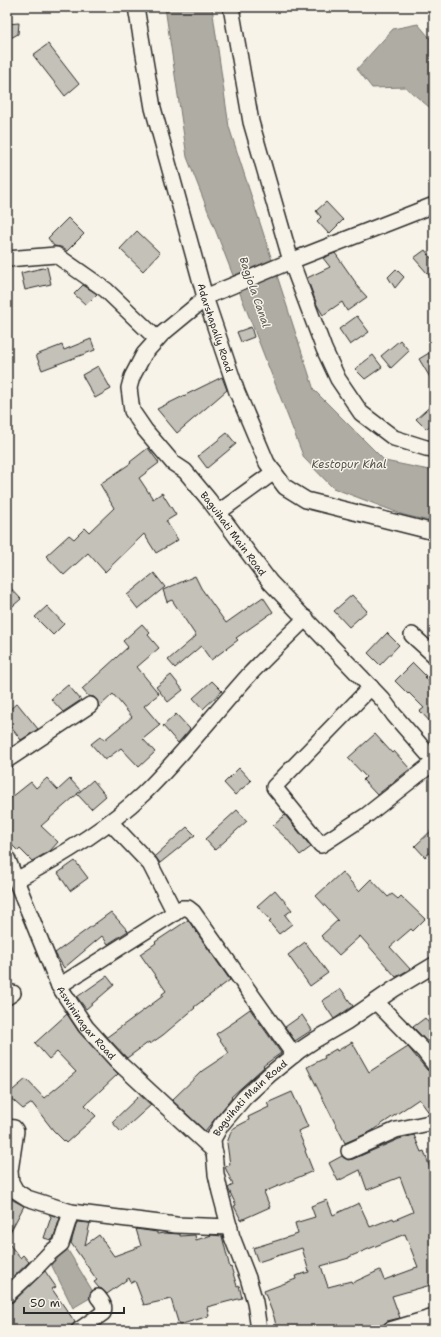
<svg xmlns="http://www.w3.org/2000/svg" width="441" height="1337" viewBox="0 0 441 1337" font-family="'Shantell Sans',sans-serif">
  <style>
    .water { fill: #afaca4; stroke: #7a7874 }
    .building { fill: #c4c1b9; stroke: #2b2b2b; fill-rule: evenodd }
    .lines { fill: none; stroke-linecap: round; stroke-linejoin: round }
    .minor-casing { stroke: #2b2b2b; stroke-width: 18 }
    .minor { stroke: #f7f3e8; stroke-width: 15 }
    .labels { text-anchor: middle; stroke-width: 3; stroke-linejoin: round; paint-order: stroke }
    .street-label { font-size: 10px; fill: #2b2b2b; stroke: #f7f3e8 }
    .water-label { font-size: 11px; font-style: italic; fill: #53524f; stroke: #f7f3e8 }
  </style>
  <rect width="100%" height="100%" fill="#f7f3e8"/>
  <filter id="ink" filterUnits="userSpaceOnUse"><feTurbulence type="fractalNoise" baseFrequency=".025" numOctaves="2"/><feDisplacementMap in="SourceGraphic" scale="8" xChannelSelector="R" yChannelSelector="G"/><feConvolveMatrix kernelMatrix="1 2 1 2 8 2 1 2 1" color-interpolation-filters="sRGB"/></filter>
  <g filter="url(#ink)">
    <!-- water -->
    <g class="water">
      <path d="M165 7H212L229 127 314 390 385 461 434 471V522L404 515 333 488 304 458 187 157Z"/>
      <path d="M418 24 434 43V111L405 87 372 88 357 69 393 29Z"/>
      <path d="M66 1247 95 1295 73 1308 48 1258Z"/>
    </g>
    <!-- building -->
    <g class="building">
      <path d="M19 23 18 34 7 40V24Z"/>
      <path d="M48 44 79 84 65 96 33 55Z"/>
      <path d="M326 202 343 220 329 234 317 221 321 217 316 211Z"/>
      <path d="M68 218 84 234 67 251 61 247 54 246 48 238Z"/>
      <path d="M137 231 160 253 143 271 120 249Z"/>
      <path d="M425 250 434 262V281L414 258Z"/>
      <path d="M335 253 356 283 355 284 367 297 347 311 342 302 323 315 317 305 307 278 330 267 323 258Z"/>
      <path d="M47 267 51 284 25 290 21 273Z"/>
      <path d="M396 269 404 277 395 288 388 277Z"/>
      <path d="M83 285 97 294 86 305 74 294Z"/>
      <path d="M357 316 369 332 350 345 339 329Z"/>
      <path d="M251 327 254 337 241 342 237 332Z"/>
      <path d="M91 339 95 350 42 370 36 355 62 345 64 350Z"/>
      <path d="M400 340 409 351 391 368 381 356Z"/>
      <path d="M434 350V384L419 359Z"/>
      <path d="M373 355 382 367 365 379 355 369Z"/>
      <path d="M98 366 111 389 95 398 82 375Z"/>
      <path d="M222 377 227 390 177 433 157 409Z"/>
      <path d="M434 403V422L426 429 416 419Z"/>
      <path d="M227 433 236 444 207 468 198 456Z"/>
      <path d="M148 448 159 463 139 478 153 499 162 493 176 515 166 521 178 540 156 553 144 534 105 572 88 553 64 575 46 556 69 535 74 539 85 528 89 532 114 508 100 484 131 463 130 462Z"/>
      <path d="M154 573 165 587 138 609 127 595Z"/>
      <path d="M195 576 201 588 226 623 263 597 273 612 236 638 238 640 211 660 201 646 175 668 168 660 196 636 172 600 167 602 163 590Z"/>
      <path d="M7 584 21 599 7 611Z"/>
      <path d="M352 595 367 611 349 627 334 611Z"/>
      <path d="M47 606 64 624 53 635 35 617Z"/>
      <path d="M142 624 150 633 148 635 159 648 137 667 159 694 144 706 160 725 143 739 155 752 139 767 121 748 105 760 91 744 101 736 104 740 132 717 113 694 99 707 97 700 94 697 88 696 82 689 128 647 123 641Z"/>
      <path d="M387 633 399 645 380 665 368 653Z"/>
      <path d="M413 663 426 676 425 677 434 686V726L420 711 424 708 409 693 408 694 395 681Z"/>
      <path d="M171 675 183 690 168 702 156 687Z"/>
      <path d="M212 681 222 691 203 709 193 698Z"/>
      <path d="M68 685 81 700 63 712 51 699Z"/>
      <path d="M17 703 38 729 21 740 7 722V712Z"/>
      <path d="M176 714 190 729 178 743 163 726Z"/>
      <path d="M375 734 392 753 394 751 410 769 377 795 363 780 366 777 348 758Z"/>
      <path d="M239 768 251 781 235 795 224 783Z"/>
      <path d="M47 778 58 790 70 779 81 791 41 826 58 842 50 851 32 861 20 849 18 851 7 840V801L31 782 36 788Z"/>
      <path d="M93 780 106 796 91 809 77 794Z"/>
      <path d="M237 810 247 821 215 850 205 839Z"/>
      <path d="M285 815 311 847 300 855 286 838 273 826Z"/>
      <path d="M187 827 195 835 160 863 155 856Z"/>
      <path d="M434 828V849L425 857 415 846Z"/>
      <path d="M75 861 88 878 70 891 58 873Z"/>
      <path d="M342 872 359 891 371 879 388 897 392 894 398 899 401 896 425 919 413 931 411 929 390 947 410 969 396 977 360 936 339 955 321 936 338 920 316 896Z"/>
      <path d="M275 890 292 910 285 915 292 924 279 934 269 922 271 921 257 906Z"/>
      <path d="M111 912 128 931 108 944 102 936 64 968 55 953Z"/>
      <path d="M188 920 230 980 194 1007 195 1008 163 1035 150 1044 149 1042 127 1058 107 1037 163 996 162 994 166 991 140 954 156 943 155 942Z"/>
      <path d="M305 942 328 973 310 986 288 955Z"/>
      <path d="M107 976 114 985 86 1009 77 997Z"/>
      <path d="M341 989 353 1006 334 1019 322 1001Z"/>
      <path d="M250 1009 281 1053 263 1066 264 1067 231 1097 232 1098 205 1131 172 1100 202 1071 229 1053 216 1034 237 1020 236 1019Z"/>
      <path d="M67 1014 79 1032 118 1074 85 1105 96 1116 66 1143 53 1130 32 1103 23 1109 7 1095 26 1079 44 1098 76 1072 57 1052 49 1059 35 1043Z"/>
      <path d="M302 1015 312 1030 295 1041 285 1027Z"/>
      <path d="M425 1018 434 1030V1049L413 1027Z"/>
      <path d="M352 1042 369 1072 408 1047 427 1070 434 1073V1113L430 1114 419 1099 370 1132 345 1143 307 1067 325 1058 324 1056 336 1049 337 1051Z"/>
      <path d="M292 1092 308 1127 298 1131 306 1150 305 1151 313 1171 264 1192 270 1207 241 1220 234 1206 236 1205 228 1188 233 1185 225 1167 230 1165 227 1143 232 1129 249 1120 248 1117 269 1107 267 1103Z"/>
      <path d="M140 1095 151 1105 121 1132 112 1122Z"/>
      <path d="M414 1135 421 1152 424 1151 430 1168 434 1167V1284L392 1296 400 1318 387 1321 383 1325 369 1330H312L311 1326 294 1330H277L274 1317 264 1291 296 1279 295 1276 309 1272 302 1248 258 1262 253 1248 298 1234 295 1223 315 1217 311 1206 327 1200 333 1215 359 1203 370 1227 393 1218 394 1220 413 1212 400 1177 367 1190 360 1170 338 1181 329 1163 342 1156 348 1160 353 1159 399 1139ZM405 1234 418 1267 414 1268V1269L384 1280 380 1270 352 1283 351 1281 328 1287 321 1266 349 1258V1257Z"/>
      <path d="M7 1193 11 1199 24 1206 7 1238Z"/>
      <path d="M49 1214 60 1218 53 1239 51 1240 44 1238 51 1217Z"/>
      <path d="M77 1222 90 1223 85 1245 99 1235 114 1256 141 1246 136 1229 157 1232V1234L164 1233 180 1234V1236L195 1235 196 1240 212 1235 222 1236 230 1268 231 1267 237 1286 239 1285 242 1298 207 1307 209 1316 179 1325 171 1299 144 1305 135 1281 131 1283 129 1278 107 1294 102 1289 99 1288 94 1282 97 1280 71 1243Z"/>
      <path d="M7 1241 20 1258 23 1255 29 1262 7 1283Z"/>
      <path d="M45 1271 56 1287 52 1289 75 1322 71 1326 70 1330H10L7 1326V1304L13 1302Z"/>
    </g>
    <g class="lines">
      <!-- minor casing -->
      <g class="minor-casing">
        <g id="minor">
          <path id="s1" d="M136 7 153 108 205 297 237 392 267 463 285 487 306 500 434 532"/>
          <path d="M231 7 251 122 291 261 324 349 338 379 361 413 394 438 426 448 434 449"/>
          <path id="s2" d="M434 205 291 261 205 297 202 301 162 334 144 354 132 377 129 388 132 411 145 430 173 463 185 471 209 500 270 582 383 700 394 715 434 761"/>
          <path d="M7 259 56 255 106 290 157 339"/>
          <path d="M219 512 274 472"/>
          <path d="M412 635 434 655"/>
          <path d="M371 687 274 787 321 845 367 815 434 762"/>
          <path d="M7 760 90 705"/>
          <path d="M110 822 150 864 175 913"/>
          <path id="s3" d="M7 858 59 986 86 1027 118 1062 215 1152"/>
          <path d="M16 880C62 856 106 829 143 794 181 757 213 715 248 676 267 656 286 638 306 618"/>
          <path d="M59 986 182 908H188L193 912 294 1055"/>
          <path d="M7 997 13 993"/>
          <path d="M376 1002 424 1051 434 1064"/>
          <path d="M7 1127 14 1128 16 1131 10 1171 11 1182 16 1191 27 1198 71 1212 176 1225 230 1227"/>
          <path d="M349 1151 396 1130 434 1122"/>
          <path d="M7 1295 32 1272 50 1253 61 1244 71 1212"/>
          <path d="M79 1330 103 1313C105 1306 103 1303 98 1297"/>
          <path id="s4" d="M259 1330 255 1302 248 1278 232 1237 220 1192 216 1174 213 1139 221 1125 245 1097 269 1075 300 1050 315 1040 346 1022 394 989 434 965"/>
          <path d="M390 1330 434 1317"/>
        </g>
      </g>
      <!-- minor -->
      <use href="#minor" class="minor"/>
    </g>
  </g>
  <g class="labels">
    <!-- street labels -->
    <g class="street-label">
      <text dy="4" stroke="none"><textPath href="#s1" startOffset="331">Adarshapally Road</textPath></text>
      <text dy="4" stroke="none"><textPath href="#s2" startOffset="551">Baguihati Main Road</textPath></text>
      <text dy="4" stroke="none"><textPath href="#s3" startOffset="184">Aswininagar Road</textPath></text>
      <text dy="4" stroke="none"><textPath href="#s4" startOffset="253">Baguihati Main Road</textPath></text>
    </g>
    <!-- water labels -->
    <g class="water-label">
      <text transform="translate(255 292) rotate(71)" y="4">Bagjola Canal</text>
      <text x="349" y="468">Kestopur Khal</text>
    </g>
  </g>
  <!-- margin -->
  <rect width="441" height="1337" fill="none" stroke="#f7f3e8" stroke-width="24"/>
  <rect x="12" y="12" width="417" height="1313" fill="none" stroke="#2b2b2b" stroke-width="1.5" filter="url(#ink)"/>
  <!-- scale -->
  <path d="M24 1307v6h100v-6" fill="none" stroke="#2b2b2b" stroke-width="2"/>
  <text x="30" y="1307" font-size="12" fill="#2b2b2b" stroke="#f7f3e8" stroke-width="3" paint-order="stroke">50 m</text>
</svg>
